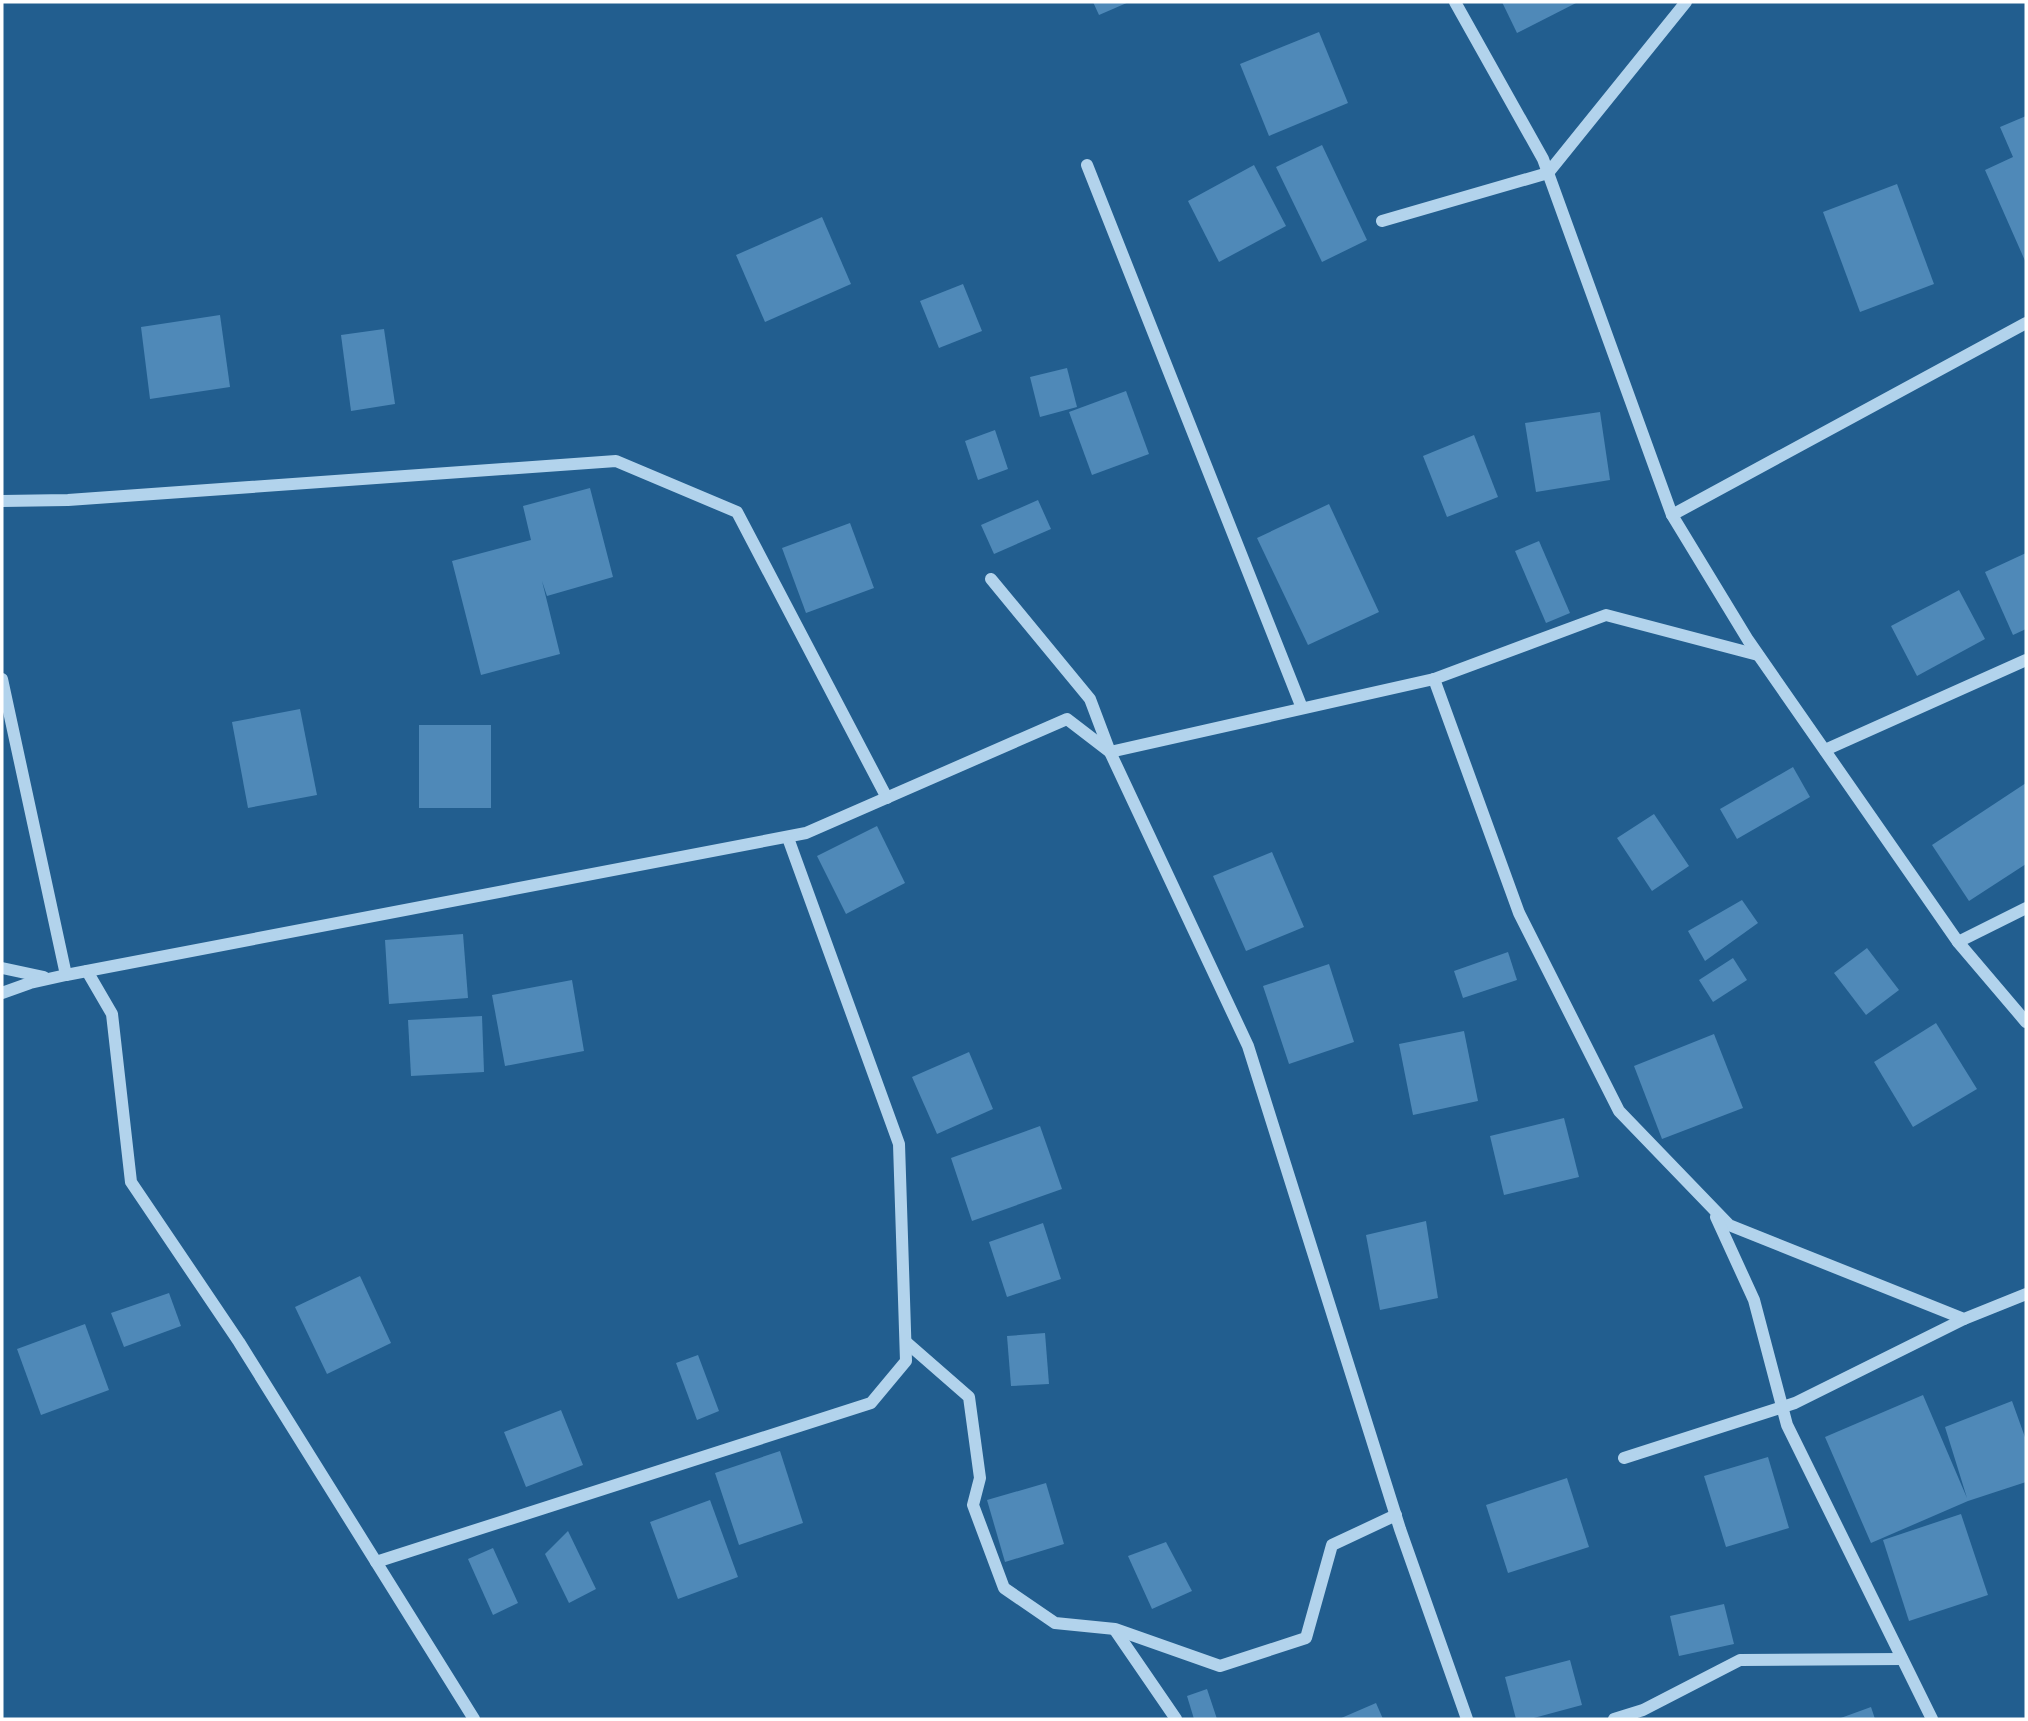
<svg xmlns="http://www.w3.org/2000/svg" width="2028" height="1721" viewBox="0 0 2028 1721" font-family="'Space Grotesk',sans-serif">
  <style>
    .building { fill: #4f89b8 }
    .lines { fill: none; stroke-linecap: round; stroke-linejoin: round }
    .minor { stroke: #b2d3ec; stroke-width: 12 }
  </style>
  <rect width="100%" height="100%" fill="#225e8f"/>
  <!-- building -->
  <g class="building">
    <path d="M1093 2H1129L1099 15Z"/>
    <path d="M1502 2H1578L1517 33Z"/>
    <path d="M1319 32 1348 103 1269 136 1240 64Z"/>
    <path d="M2026 116V263L1985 170 2013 157 2000 127Z"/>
    <path d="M1322 145 1367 240 1322 262 1276 167Z"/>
    <path d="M1254 165 1286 226 1219 262 1188 201Z"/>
    <path d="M1897 184 1934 284 1860 312 1823 212Z"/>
    <path d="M822 217 851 284 765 322 736 255Z"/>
    <path d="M963 284 982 331 939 348 920 301Z"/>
    <path d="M220 315 230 387 150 399 141 327Z"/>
    <path d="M384 329 395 404 351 411 341 335Z"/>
    <path d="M1067 368 1077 407 1040 417 1030 377Z"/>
    <path d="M1126 391 1149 454 1092 475 1069 412Z"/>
    <path d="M1600 412 1610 480 1536 492 1525 423Z"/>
    <path d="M995 430 1008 469 978 480 965 441Z"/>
    <path d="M1474 435 1498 497 1447 517 1423 456Z"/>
    <path d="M590 488 613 577 547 596 542 581 560 654 481 675 452 561 531 540 523 506Z"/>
    <path d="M1038 500 1051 529 994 554 981 525Z"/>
    <path d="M1329 504 1379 612 1308 645 1257 538Z"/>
    <path d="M850 523 874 588 806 613 782 548Z"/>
    <path d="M1539 541 1570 613 1546 623 1515 551Z"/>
    <path d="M2026 553V629L2013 635 1985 572Z"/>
    <path d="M1959 590 1985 639 1917 676 1891 626Z"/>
    <path d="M300 709 317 795 248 808 232 722Z"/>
    <rect x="419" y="725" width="72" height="83"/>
    <path d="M1793 767 1810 797 1737 839 1720 809Z"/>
    <path d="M2026 783V864L1969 901 1932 845Z"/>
    <path d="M1654 814 1689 866 1652 891 1617 838Z"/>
    <path d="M877 826 905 883 846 914 817 856Z"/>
    <path d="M1272 852 1304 927 1246 951 1213 876Z"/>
    <path d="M1742 900 1758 923 1705 961 1688 931Z"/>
    <path d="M463 934 468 998 389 1004 385 940Z"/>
    <path d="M1867 948 1899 990 1866 1015 1834 973Z"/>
    <path d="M1508 952 1517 980 1463 998 1454 971Z"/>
    <path d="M1733 958 1747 980 1713 1002 1699 980Z"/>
    <path d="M1329 964 1354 1042 1289 1064 1263 986Z"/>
    <path d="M572 980 584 1051 505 1066 492 995Z"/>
    <path d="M482 1016 484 1072 411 1076 408 1020Z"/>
    <path d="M1936 1023 1977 1089 1913 1127 1874 1062Z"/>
    <path d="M1464 1031 1478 1101 1413 1115 1399 1044Z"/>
    <path d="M1714 1034 1743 1108 1662 1139 1634 1066Z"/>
    <path d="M969 1052 993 1109 937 1134 912 1077Z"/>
    <path d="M1564 1118 1579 1177 1504 1195 1490 1136Z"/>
    <path d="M1040 1126 1062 1189 972 1221 951 1158Z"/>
    <path d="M1426 1221 1438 1298 1380 1310 1366 1235Z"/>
    <path d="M1043 1223 1061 1279 1007 1297 989 1242Z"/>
    <path d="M360 1276 391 1343 327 1374 295 1307Z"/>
    <path d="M169 1293 181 1326 124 1347 111 1313Z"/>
    <path d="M85 1324 109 1390 41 1415 17 1349Z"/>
    <path d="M1045 1333 1049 1384 1011 1386 1007 1336Z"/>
    <path d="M698 1355 719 1411 697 1420 676 1363Z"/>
    <path d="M1923 1395 1967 1498 1945 1427 2012 1401 2026 1440V1482L1968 1501 1871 1543 1825 1437Z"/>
    <path d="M561 1410 583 1465 526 1487 504 1432Z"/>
    <path d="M780 1451 803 1523 739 1545 715 1473Z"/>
    <path d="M1768 1457 1789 1528 1726 1547 1704 1476Z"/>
    <path d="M1567 1478 1589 1547 1508 1573 1486 1505Z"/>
    <path d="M1046 1483 1064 1544 1005 1562 987 1500Z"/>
    <path d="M710 1500 738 1577 678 1599 650 1522Z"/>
    <path d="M1961 1514 1988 1595 1909 1621 1883 1540Z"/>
    <path d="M568 1531 596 1589 569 1603 545 1554Z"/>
    <path d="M1166 1542 1192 1591 1152 1609 1128 1556Z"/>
    <path d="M493 1548 518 1603 493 1615 468 1559Z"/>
    <path d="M1724 1604 1734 1644 1679 1656 1670 1616Z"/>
    <path d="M1570 1660 1582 1705 1530 1719H1516L1505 1677Z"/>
    <path d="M1207 1689 1217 1719H1194L1187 1696Z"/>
    <path d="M1376 1703 1383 1719H1339Z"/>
    <path d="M1871 1707 1875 1719H1838Z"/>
  </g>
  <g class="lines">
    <!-- minor -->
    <g class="minor">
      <path d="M1455 2 1543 159 1672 515 1748 640 1958 942 2026 1022"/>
      <path d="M1087 165 1302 708"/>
      <path d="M1382 221 1548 173 1686 2"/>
      <path d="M2 501 68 500 616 461 737 512 887 798"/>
      <path d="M1672 515 2026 323"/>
      <path d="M991 579 1090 699 1110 752 1248 1046 1400 1529 1467 1719"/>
      <path d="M2 679 66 975"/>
      <path d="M1434 679 1519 913 1619 1111 1729 1225 1964 1319 2026 1294"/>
      <path d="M1825 750 2026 660"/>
      <path d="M1958 942 2026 908"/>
      <path d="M2 968 44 977"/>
      <path d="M87 971 112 1014 131 1182 239 1342 474 1719"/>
      <path d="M2 993 30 983 66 975 806 833 1067 719 1110 752 1434 679 1606 615 1758 655"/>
      <path d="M1716 1217 1754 1300 1787 1425 1932 1719"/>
      <path d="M906 1342 969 1397 980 1478 973 1505 1004 1588 1055 1623 1115 1629 1220 1666 1306 1638 1332 1545 1396 1515"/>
      <path d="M1624 1458 1795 1403 1964 1319"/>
      <path d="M376 1562 871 1403 906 1361 899 1144 788 838"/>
      <path d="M1115 1630 1176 1719"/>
      <path d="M1614 1719 1643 1710 1740 1660 1902 1659"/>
    </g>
  </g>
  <!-- border -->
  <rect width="2028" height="1721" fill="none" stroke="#ffffff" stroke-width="7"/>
</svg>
